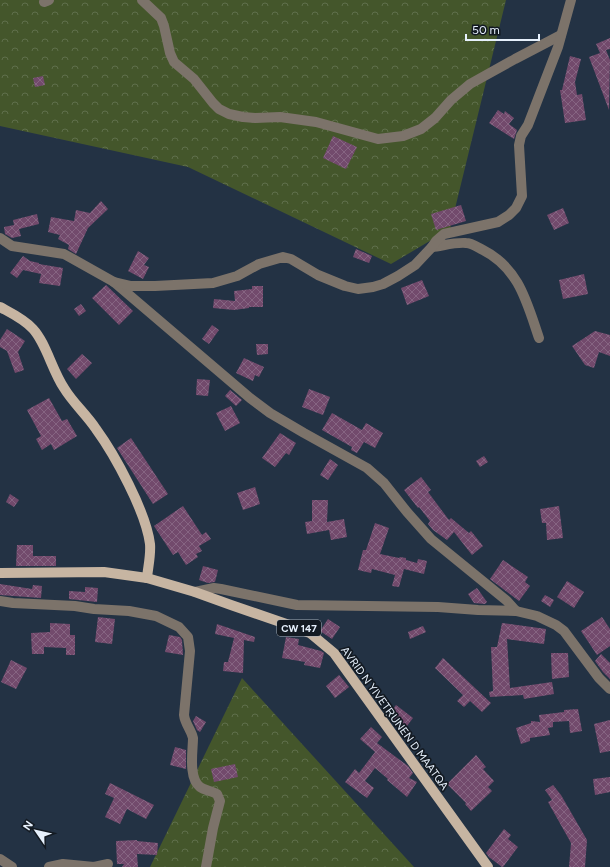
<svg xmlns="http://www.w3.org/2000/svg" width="610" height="867" viewBox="0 0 610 867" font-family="Figtree,sans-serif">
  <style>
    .forest { fill: url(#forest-crowns) }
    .building { fill: url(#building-cross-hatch) }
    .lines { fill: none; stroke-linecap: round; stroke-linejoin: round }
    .minor { stroke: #7c736a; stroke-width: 10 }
    .major { stroke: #c7b5a2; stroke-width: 10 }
    .labels { text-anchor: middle; stroke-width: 3.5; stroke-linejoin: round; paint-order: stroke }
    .shield { fill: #131a22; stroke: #a7b0bb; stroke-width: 1 }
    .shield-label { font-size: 10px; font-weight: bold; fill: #e6f0fc }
    .street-label { font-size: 11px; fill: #e6f0fc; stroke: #131a22 }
  </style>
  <defs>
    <pattern id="forest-crowns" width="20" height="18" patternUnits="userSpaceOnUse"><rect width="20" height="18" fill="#44562b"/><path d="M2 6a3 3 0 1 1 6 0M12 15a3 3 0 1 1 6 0" fill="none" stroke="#5f6f4b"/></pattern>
    <pattern id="building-cross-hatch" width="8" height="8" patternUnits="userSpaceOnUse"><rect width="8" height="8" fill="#724a6c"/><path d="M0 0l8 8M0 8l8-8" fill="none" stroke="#866482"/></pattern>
  </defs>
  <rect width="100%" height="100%" fill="#233244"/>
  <!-- forest -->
  <g class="forest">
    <path d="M0 0H506L450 229 391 264 188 167 0 126Z"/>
    <path d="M242 678 414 867H150Z"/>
  </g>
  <!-- building -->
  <g class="building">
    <path d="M610 38V49L606 50 610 60 609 110 589 57 600 53 596 44Z"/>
    <path d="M570 56 581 59 575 82 577 95 582 94 586 120 565 123 560 90H562Z"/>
    <path d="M43 76 45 85 35 87 33 78Z"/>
    <path d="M498 110 504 114 505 111 514 118 509 124 517 130 514 139 489 123Z"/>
    <path d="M333 136 357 147 346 169 323 158Z"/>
    <path d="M101 201 108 209 88 228 76 254 68 249 69 245 58 239 60 235 48 232 51 217 74 221 76 210 90 213Z"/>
    <path d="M461 205 466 221 436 230 431 214Z"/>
    <path d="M563 208 569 223 554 230 547 215Z"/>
    <path d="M37 214 39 224 19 229 21 236 12 238 5 234 4 227 14 225 13 220Z"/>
    <path d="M356 249 372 256 369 263 353 257Z"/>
    <path d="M138 251 149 258 144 265 149 267 143 279 128 271Z"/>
    <path d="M23 256 30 261 39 263V264L63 268 60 286 39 283 41 274 23 270 17 278 10 273Z"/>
    <path d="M584 274 588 294 563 299 559 280Z"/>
    <path d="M422 280 429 296 407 305 401 288Z"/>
    <path d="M106 285 133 311 119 325 92 298Z"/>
    <path d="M252 286H263V307H249V308L234 310 213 308 214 299 235 301 234 291 252 289Z"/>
    <path d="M81 304 86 311 79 316 74 309Z"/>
    <path d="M212 325 219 330 209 344 202 339Z"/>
    <path d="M7 329 25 341 18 352 24 370 15 373 7 351 0 347V340Z"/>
    <path d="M595 331 610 335V356L599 352 594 368 585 365 572 346Z"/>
    <path d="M256 344H268V354L257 355Z"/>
    <path d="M82 354 92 363 76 379 67 369Z"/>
    <path d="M244 358 264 367 259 377 255 375 253 381 236 373Z"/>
    <path d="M197 379 210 380 208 396 196 395Z"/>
    <path d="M309 389 330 397 323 415 302 407Z"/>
    <path d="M230 390 242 400 236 406 225 396Z"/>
    <path d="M49 398 62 421 67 419 77 436 54 450 51 444 42 450 36 439 41 436 27 410Z"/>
    <path d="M231 406 240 423 225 431 216 413Z"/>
    <path d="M332 413 362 430 366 423 383 433 375 448 364 442 357 453 351 450 352 447 322 430Z"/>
    <path d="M280 433 296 443 289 455 286 453 275 467 262 458Z"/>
    <path d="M131 438 168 494 153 504 117 448Z"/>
    <path d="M484 456 488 462 480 467 476 461Z"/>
    <path d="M330 459 338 465 328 480 320 475Z"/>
    <path d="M421 477 431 490 428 492 449 520 451 518 469 533 471 531 483 546 472 555 454 532 447 540 433 530 428 524 430 521 419 507 418 508 404 490Z"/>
    <path d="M255 487 260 504 243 510 237 493Z"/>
    <path d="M10 494 19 500 14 507 6 502Z"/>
    <path d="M312 500H328L327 522 344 519 347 537 331 540 329 530 307 534 305 522 312 521Z"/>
    <path d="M183 506 202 535 206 532 211 539 199 546 202 551 196 554 198 557 186 565 178 552 173 555 154 526Z"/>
    <path d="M559 506 563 538 547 540 546 523H542L540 509Z"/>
    <path d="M375 523 389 528 380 554 399 558 400 557 406 558V560L417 563 418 559 427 561 424 574 404 569 399 587 392 586 395 575 372 569 371 573 358 570 363 550H366Z"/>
    <path d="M17 545H33V556H56V566H16Z"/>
    <path d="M503 560 528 577 525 582 530 586 519 601 490 579Z"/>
    <path d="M203 566 218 570 215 582 208 583 199 580Z"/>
    <path d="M567 581 584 592 574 608 557 597Z"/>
    <path d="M0 584 32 589 33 585 42 586 41 598 0 595Z"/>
    <path d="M85 587 98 588 97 602 69 599V591L85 592Z"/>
    <path d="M477 588 487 602 485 604 474 603 468 594Z"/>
    <path d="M545 595 554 600 550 607 541 601Z"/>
    <path d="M98 617 115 619 112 644 95 642Z"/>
    <path d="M602 617 610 629V646L597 655 581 631Z"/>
    <path d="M328 619 340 627 332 639 320 631Z"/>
    <path d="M50 623 70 624V635H75V655H66V648L44 647V654H32L31 633 50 632Z"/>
    <path d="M502 623 546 629 544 644 507 639 510 688 552 682 554 694 524 699 523 695 490 697 489 692 493 691 491 647H497Z"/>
    <path d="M217 624 255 637 254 642 244 640 243 673 223 671 224 662H228L234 638 215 634Z"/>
    <path d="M423 626 426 632 410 639 408 632Z"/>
    <path d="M169 635 180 637 182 640 183 655 165 652Z"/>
    <path d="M286 637 299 639 298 645 321 651 324 653 320 668 304 665 305 662 282 658Z"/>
    <path d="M551 653H568L569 677 552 679Z"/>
    <path d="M601 654 610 663V679L603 672 595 661Z"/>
    <path d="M443 658 491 703 482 712 470 701 464 707 457 701 463 695 435 668Z"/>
    <path d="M11 660 27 668 16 689 1 682Z"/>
    <path d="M339 675 349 687 335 698 326 686Z"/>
    <path d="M396 705 413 718 404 730 388 716Z"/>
    <path d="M578 709 582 731 570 733 569 721 553 722V727L548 728 550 735 530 738V741L521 744 516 728 531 723V721L540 722 539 715 564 712V710Z"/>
    <path d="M196 716 206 722 200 732 197 730 193 721Z"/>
    <path d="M610 720V751L600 753 594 724Z"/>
    <path d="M371 727 382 737 377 743 408 766 413 773 409 778 417 782 407 797 387 780 388 779 375 768 365 781 374 788 367 798 345 782 355 769 359 773 375 752 360 739Z"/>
    <path d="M175 747 186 750V769L170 765Z"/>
    <path d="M476 755 486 767 483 769 494 781 488 787 492 791 471 811 465 804 466 803 447 784Z"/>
    <path d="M235 764 238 777 214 782 211 769Z"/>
    <path d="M610 777V792L595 795 593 779Z"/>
    <path d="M110 783 154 805 146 819 127 809 120 824 105 817 114 798 105 794Z"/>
    <path d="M553 785 561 795 587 840 585 867H569L571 843 548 802 552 800 545 790Z"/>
    <path d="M504 829 511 835 508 839 518 847 503 867H502L489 857 486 853Z"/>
    <path d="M137 840V841L158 843 157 855 137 854 138 867H122L124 864H117L116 841Z"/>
  </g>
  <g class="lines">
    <!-- minor -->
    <g class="minor">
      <path d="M142 0 161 18 164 26 170 53 174 62 194 79 213 103 219 109 229 114 243 117 255 118 280 117 316 122 378 139 403 136 421 129 435 118 451 100 470 84 515 59 561 35"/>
      <path d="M44 2 49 0"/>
      <path d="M0 238 12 246 64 254 114 282 250 398 270 413 304 433 367 468 384 483 407 512 431 539 507 601 516 611"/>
      <path d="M432 247C442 246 455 242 466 243 472 243 477 247 483 250 519 268 527 303 539 338"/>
      <path d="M114 282 131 286H155L213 283 237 276 259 264 283 257 291 259 318 275 345 286 358 289 373 287 383 284 398 276 415 265 432 247 436 241 444 234 498 222 509 215 516 208 522 196 519 145 521 136 528 125 558 47 571 0"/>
      <path d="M195 592 214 588 221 589 297 605 438 607 478 610 516 611 537 616 556 625 564 631 599 678 610 689"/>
      <path d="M0 601 13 603 75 606 94 609 129 611 156 616 179 627 188 637 190 651 184 715C185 724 191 729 193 738 193 750 188 778 200 787 204 790 212 791 217 794L220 801 213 828 206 867"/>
      <path d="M0 859 12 867"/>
      <path d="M49 867 63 864 94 867 108 864"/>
    </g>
    <!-- major -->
    <g class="major">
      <path d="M0 307C11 313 24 319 33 329 46 343 52 370 64 388 73 403 86 414 96 429 115 455 146 512 150 544 151 555 148 567 147 578"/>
      <path d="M0 573 104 572 147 578 195 592 231 605 295 627 310 633 334 653 488 867"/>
    </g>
  </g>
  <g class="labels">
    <!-- shield labels -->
    <rect class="shield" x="277" y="620" width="44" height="16" rx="3"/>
    <g class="shield-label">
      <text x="299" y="632">CW 147</text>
    </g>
    <!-- street labels -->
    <g class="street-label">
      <text transform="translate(395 718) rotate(54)" y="4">AVRID N YIVETṚUNEN D MAATQA</text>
    </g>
  </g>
  <!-- north arrow -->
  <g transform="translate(36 831) rotate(304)" stroke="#131a22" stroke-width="3" paint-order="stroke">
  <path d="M0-3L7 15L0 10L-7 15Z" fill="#e6f0fc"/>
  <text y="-6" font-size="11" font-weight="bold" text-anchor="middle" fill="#e6f0fc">N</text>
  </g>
  <!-- scale -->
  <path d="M466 34v6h73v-6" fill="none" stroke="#e6f0fc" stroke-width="2"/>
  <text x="472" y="34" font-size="12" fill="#e6f0fc" stroke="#131a22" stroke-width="3" paint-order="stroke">50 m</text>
</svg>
